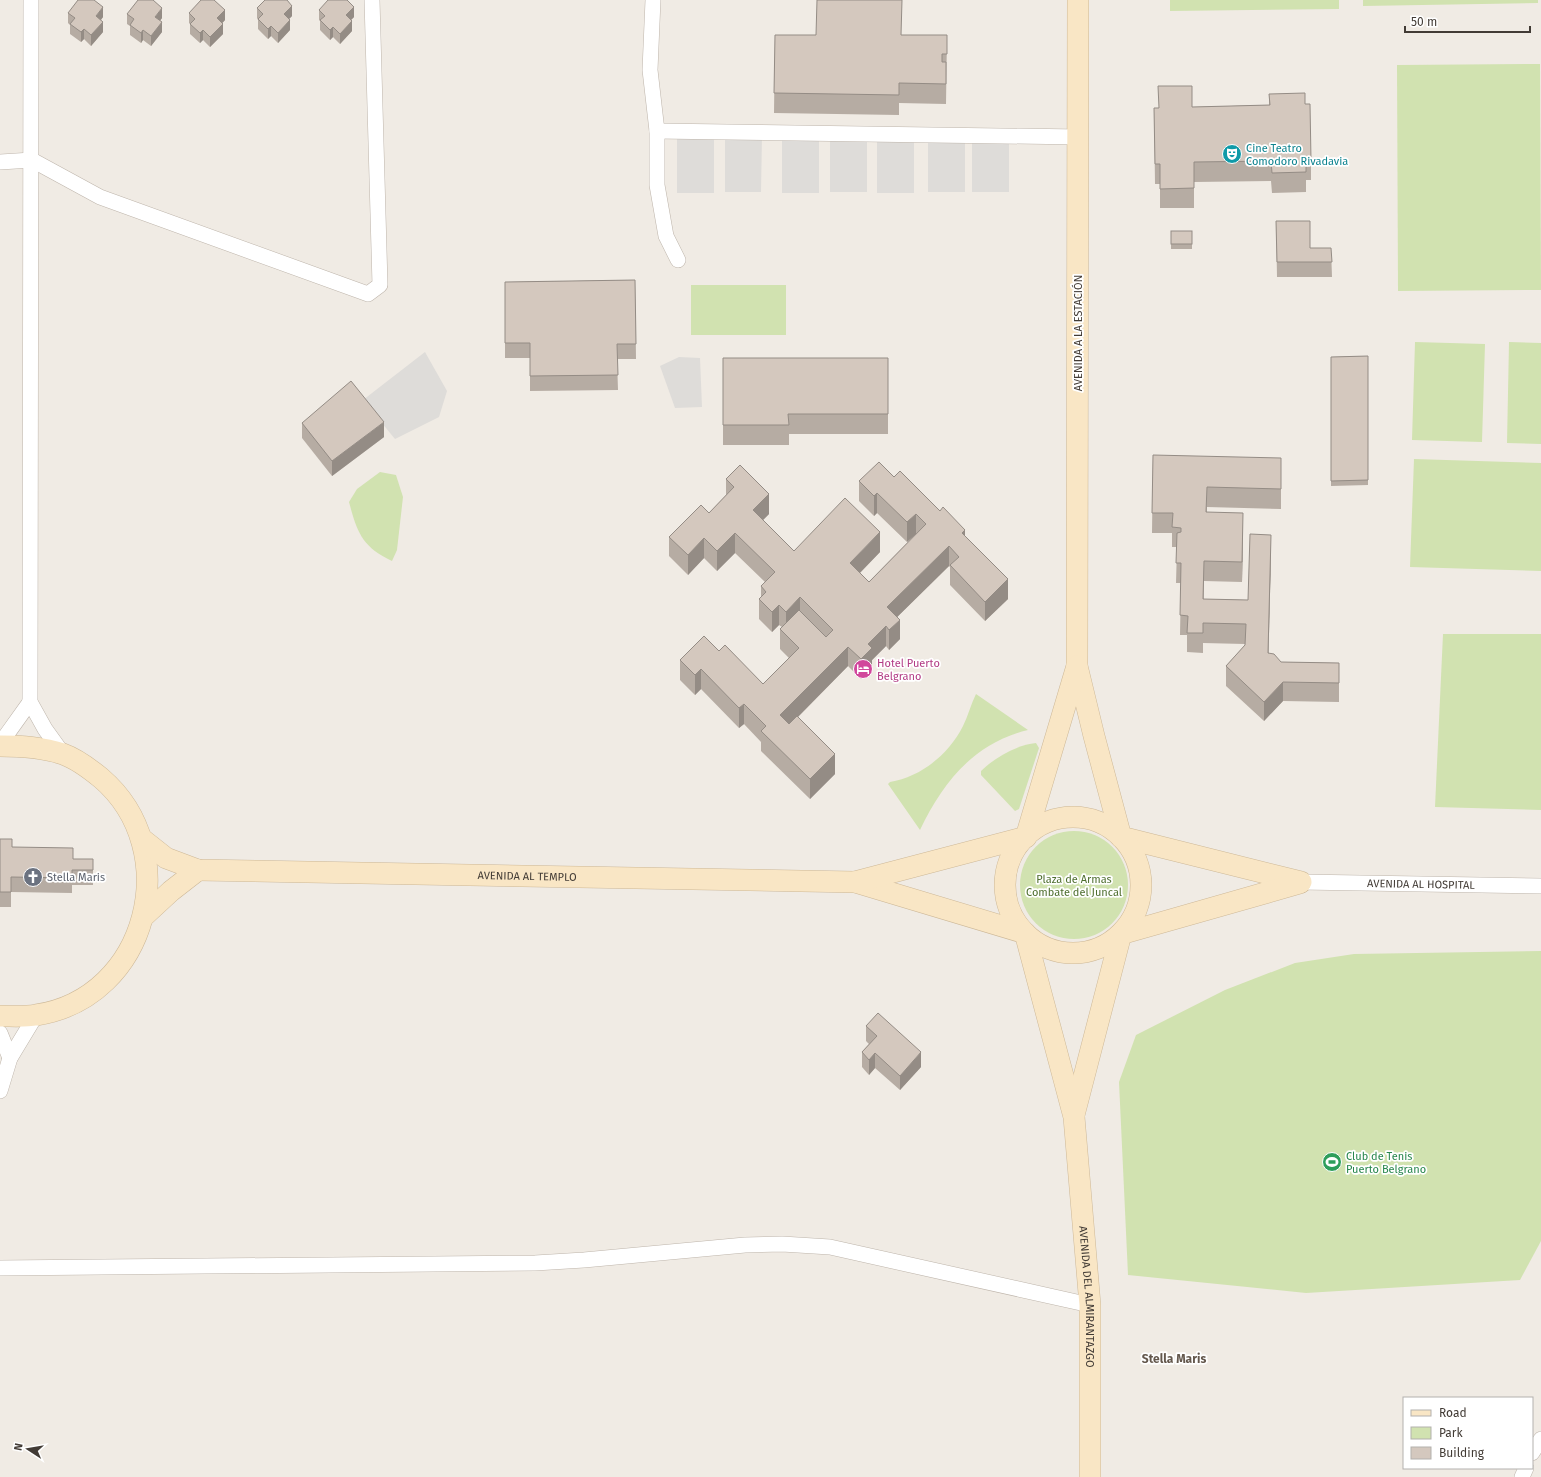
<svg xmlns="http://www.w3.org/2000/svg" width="1541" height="1477" viewBox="0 0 1541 1477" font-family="'Fira Sans',sans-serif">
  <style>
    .green { fill: #d1e2b0 }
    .parking { fill: #dedcd9 }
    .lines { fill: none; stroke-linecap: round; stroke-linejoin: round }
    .street-casing { stroke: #beb5ab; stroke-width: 16 }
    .secondary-casing { stroke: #cdb897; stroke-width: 22 }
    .street { stroke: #fff; stroke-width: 15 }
    .secondary { stroke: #f9e6c5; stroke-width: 21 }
    .wall { fill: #b6aca3 }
    .shaded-wall { fill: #948c85 }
    .building { fill: #d4c8be; stroke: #948c85 }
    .labels { text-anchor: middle; stroke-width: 3.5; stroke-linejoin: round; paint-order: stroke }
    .culture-label { font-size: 11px; fill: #0d838f; stroke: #fff; text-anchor: start }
    .street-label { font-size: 11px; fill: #423b35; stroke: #fff }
    .hotel-label { font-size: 11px; fill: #b23c85; stroke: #fff; text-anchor: start }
    .worship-label { font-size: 11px; fill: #5b616d; stroke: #fff; text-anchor: start }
    .park-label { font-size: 11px; fill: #4e6e2e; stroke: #fff }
    .leisure-label { font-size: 11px; fill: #27864d; stroke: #fff; text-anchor: start }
    .neighbourhood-label { font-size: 12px; font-weight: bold; fill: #64584d; stroke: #fff }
  </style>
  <rect width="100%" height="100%" fill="#f0ebe4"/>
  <!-- green -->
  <g class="green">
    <path d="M1170 0H1339V9L1170 11Z"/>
    <path d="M1363 0H1538V3L1363 6Z"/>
    <path d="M1540 64 1541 290 1398 291 1397 65Z"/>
    <rect x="691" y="285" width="95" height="50"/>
    <path d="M1415 342 1485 344 1482 442 1412 440Z"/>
    <path d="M1509 342 1541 343V444L1507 443Z"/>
    <path d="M1414 459 1541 463V571L1410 567Z"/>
    <path d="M380 472 396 475 403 497 397 550 392 561C362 547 357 532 349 502L357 489Z"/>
    <path d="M1443 634H1541V810L1435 807Z"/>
    <path d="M976 694 1028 730C974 743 943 782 920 830L888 784 890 782C921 777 949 754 963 726 968 716 971 704 976 694Z"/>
    <path d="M1036 743 1039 748 1019 809 1015 811 981 775V771C995 757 1017 745 1036 743Z"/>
    <circle cx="1074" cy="885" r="54"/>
    <path d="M1541 951V1241L1520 1280 1306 1293 1128 1275 1119 1082 1136 1035 1225 990 1295 963 1354 954Z"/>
  </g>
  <!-- parking -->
  <g class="parking">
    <path d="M725 136H762L761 192H725Z"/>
    <rect x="830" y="136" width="37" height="56"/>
    <rect x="928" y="136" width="37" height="56"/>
    <rect x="972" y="136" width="37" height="56"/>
    <rect x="677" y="137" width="37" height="56"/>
    <rect x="782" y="137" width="37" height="56"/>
    <rect x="877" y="137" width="37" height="56"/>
    <path d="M425 352 447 391 439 417 395 439 363 400Z"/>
    <path d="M679 357 700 358 702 407 675 408 660 366Z"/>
  </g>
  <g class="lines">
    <!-- street casing -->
    <g class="street-casing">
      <g id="street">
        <path d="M31 0 30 702 45 729 63 754"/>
        <path d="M653 0 650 70 657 131V185L666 236 678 260"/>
        <path d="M657 131 1079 137"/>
        <path d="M0 162 32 160 100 197 368 294 380 285 372 0"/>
        <path d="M0 744 30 702"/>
        <path id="s1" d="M1301 882 1541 886"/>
        <path d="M0 1033 10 1058"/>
        <path d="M0 1091 10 1058 36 1015"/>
        <path d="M0 1268 535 1263 584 1260 745 1245 782 1244 830 1247 1090 1305"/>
        <path d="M1532 1453 1541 1439"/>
        <path d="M1522 1477 1526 1468"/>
      </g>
    </g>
    <!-- secondary casing -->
    <g class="secondary-casing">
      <g id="secondary">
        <path d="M1078 0 1077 666 1094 736 1121 837 1301 882"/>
        <path d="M0 746C22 746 42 747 63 754 77 759 90 769 101 778 185 850 149 998 36 1015 25 1017 12 1016 0 1016"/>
        <circle cx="1073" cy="885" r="68"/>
        <path id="s2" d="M142 839 166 858 198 870 855 882 1025 933 1074 1117 1090 1305V1477"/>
        <path d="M855 882 1026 837 1077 666"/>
        <path d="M144 916 171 891 198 870"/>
        <path d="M1074 1115 1121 934 1300 883"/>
      </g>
    </g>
    <!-- street -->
    <use href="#street" class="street"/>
    <!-- secondary -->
    <use href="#secondary" class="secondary"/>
  </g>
  <!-- wall -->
  <g class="wall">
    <path d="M257 8 292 16 289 19 290 30 278 43 271 36 268 39 258 29V20L257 18Z"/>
    <path d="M319 10 354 17 351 20 352 31 340 44 333 37 330 40 320 30V21L319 20Z"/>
    <path d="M68 13 103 17 101 20 103 32 91 46 84 39 81 42 70 34V25L68 23Z"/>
    <path d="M189 13 225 20 222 23 223 34 210 47 203 40 200 43 190 34V24L189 23Z"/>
    <path d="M127 14 162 18 160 21 162 32 151 46 143 40 141 43 130 35V26L127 24Z"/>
    <path d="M775 35H947L946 104 899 103V115L774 113Z"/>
    <path d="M1269 94 1305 104 1311 160V180H1306V192L1272 193 1271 181 1194 182V208H1160V184H1155L1154 108 1269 105Z"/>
    <path d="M1276 221 1310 248H1331L1332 277H1277Z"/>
    <rect x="1171" y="231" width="21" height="18"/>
    <path d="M635 280 636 359H617L618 390 530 391V358H505V282Z"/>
    <path d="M1368 356V485L1331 486V357Z"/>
    <path d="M723 358H888V434H789V445H723Z"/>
    <path d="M302 423 384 437 332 476 302 438Z"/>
    <path d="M1153 455 1281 478V509L1207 507V512L1243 533 1242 582 1204 581 1203 599 1248 600 1271 554 1268 653 1281 662 1339 663V702L1283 701 1264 721 1226 686V666L1245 645V644L1203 643V653L1187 652V635H1180L1181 583H1176L1177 547H1172V533H1152Z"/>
    <path d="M894 477 965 536 1008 599 985 621 950 585V567L949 566 897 617 900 639 889 650 886 646 872 660V668L861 679 848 666 798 717 835 774 810 799 761 751V742L744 724 739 728 701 689 695 695 680 680V660L719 651 763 684 789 658 780 649V629L782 627 779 625 772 632 759 619V599L761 598V586L765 582 735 553 717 571 704 558 688 575 669 556V537L709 513 726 495V479L769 514 763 520 794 551 880 552 860 573 869 582 916 534 907 542 877 513 874 516 859 501V481Z"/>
    <path d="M0 839 12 847 73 859H93V885H72V893L11 892V907H0Z"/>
    <path d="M866 1026 921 1067 900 1090 875 1068 869 1075 862 1067V1052L869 1044 866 1041Z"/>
  </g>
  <!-- shaded-wall -->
  <g class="shaded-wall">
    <path d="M292 6V16L284 24V14Z"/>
    <path d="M103 7V17L96 26V16Z"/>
    <path d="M354 7V17L346 25V15Z"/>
    <path d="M162 8V18L155 27V17Z"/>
    <path d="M225 10V20L217 29V18Z"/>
    <path d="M290 20V30L278 43V33Z"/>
    <path d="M352 21V31L340 44V34Z"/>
    <path d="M103 22V32L91 46V35Z"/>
    <path d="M162 22V32L151 46V36Z"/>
    <path d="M223 24V34L210 47V37Z"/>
    <path d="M271 26V36L268 39V29Z"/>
    <path d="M333 27V37L330 40V30Z"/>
    <path d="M84 29V39L81 42V32Z"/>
    <path d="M143 30V40L141 43V33Z"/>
    <path d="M203 30V40L200 43V33Z"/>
    <path d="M384 422V437L332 476V461Z"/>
    <path d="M877 493V513L874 516V496Z"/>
    <path d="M769 494V514L753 530V510Z"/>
    <path d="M1243 513V533L1242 582V562Z"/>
    <path d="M916 514V534L907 542V522Z"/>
    <path d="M965 530V549L962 533Z"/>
    <path d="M880 532V552L850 583V563Z"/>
    <path d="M735 533V553L717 571V551Z"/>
    <path d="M1271 535V554L1268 673V653Z"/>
    <path d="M704 538V558L688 575V555Z"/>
    <path d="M949 546V566L887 627V607Z"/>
    <path d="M1204 561V581L1203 619V599Z"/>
    <path d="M1008 579V599L985 621V602Z"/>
    <path d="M800 597V617L786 632V612Z"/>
    <path d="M779 605V625L772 632V612Z"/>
    <path d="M900 620V639L889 650V630Z"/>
    <path d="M886 626V646L872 660V668L861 679V659L868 644Z"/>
    <path d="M848 647V666L780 735V715Z"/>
    <path d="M701 669V689L695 695V675Z"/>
    <path d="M1283 682V701L1264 721V702Z"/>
    <path d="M744 704V724L739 728V708Z"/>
    <path d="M835 754V774L810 799V779Z"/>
    <path d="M921 1052V1067L900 1090V1076Z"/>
    <path d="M875 1053V1068L869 1075V1060Z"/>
  </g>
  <!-- building -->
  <g class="building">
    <path d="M78 0H94L103 7 96 16 103 22 91 35 84 29 81 32 70 24 75 18 68 13Z"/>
    <path d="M138 0H153L162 8 155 17 162 22 151 36 143 30 141 33 130 25 134 19 127 14Z"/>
    <path d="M201 0H214L225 10 217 18 223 24 210 37 203 30 200 33 190 24 195 19 189 13Z"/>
    <path d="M265 0H287L292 6 284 14 290 20 278 33 271 26 268 29 258 19 263 14 257 8Z"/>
    <path d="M328 0H347L354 7 346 15 352 21 340 34 333 27 330 30 320 20 325 16 319 10Z"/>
    <path d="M817 0H902L901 35H947V54H942V62H946V84L899 83V95L774 93 775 35H816Z"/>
    <path d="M1158 86H1192V107L1270 105 1269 94 1305 93V104H1310L1311 160 1306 161V172L1272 173 1271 161 1194 162V188L1160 189V164H1155L1154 108H1159Z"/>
    <path d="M1276 221H1310V248H1331L1332 262H1277Z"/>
    <rect x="1171" y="231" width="21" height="13"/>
    <path d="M635 280 636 344H617L618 375 530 376V343H505V282Z"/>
    <path d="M1368 356V480L1331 481V357Z"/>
    <path d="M723 358H888V414H788L789 425H723Z"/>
    <path d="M351 381 384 422 332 461 302 423Z"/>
    <path d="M1153 455 1281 458V489L1207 487 1206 512 1243 513 1242 562 1204 561 1203 599 1248 600 1250 534 1271 535 1268 653 1274 654 1281 662 1339 663V683L1283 682 1264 702 1226 666 1245 645 1246 624 1203 623V633H1187L1188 616 1180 615 1181 563H1176L1177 533 1181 532V528L1172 527 1173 513H1152Z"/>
    <path d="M879 462 894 477 900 471 940 511 943 507 965 530 962 533 1008 579 985 602 950 565 959 557 949 546 887 607 900 620 889 630 886 626 868 644 872 648 861 659 848 647 780 715 789 724 797 716 835 754 810 779 761 731 766 726 744 704 739 708 701 669 695 675 680 660 704 636 719 651 725 645 763 684 799 648 780 629 799 610 826 637 833 630 800 597 786 612 779 605 772 612 759 599 766 592 761 586 775 572 735 533 717 551 704 538 688 555 669 537 701 505 709 513 734 487 726 479 740 465 769 494 753 510 794 551 845 498 880 532 850 563 869 582 926 524 916 514 907 522 877 493 874 496 859 481Z"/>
    <path d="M0 839H12V847L73 848V859H93V870H72V878L11 877V892H0Z"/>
    <path d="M878 1013 921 1052 900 1076 875 1053 869 1060 862 1052 877 1036 866 1026Z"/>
  </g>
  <!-- icons -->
  <defs>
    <g id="theatre-disc" transform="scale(1)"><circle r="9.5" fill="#0f9aa8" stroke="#fff"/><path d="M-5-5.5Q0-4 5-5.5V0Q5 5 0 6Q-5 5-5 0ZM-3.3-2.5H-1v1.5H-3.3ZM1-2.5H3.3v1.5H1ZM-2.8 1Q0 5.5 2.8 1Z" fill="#fff"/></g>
    <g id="hotel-disc" transform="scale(1)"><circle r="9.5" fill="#d1479c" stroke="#fff"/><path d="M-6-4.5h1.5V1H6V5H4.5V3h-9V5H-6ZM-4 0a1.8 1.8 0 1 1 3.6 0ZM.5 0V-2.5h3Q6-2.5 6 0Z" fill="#fff"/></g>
    <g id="church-disc" transform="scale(1)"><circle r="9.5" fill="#6b7280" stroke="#fff"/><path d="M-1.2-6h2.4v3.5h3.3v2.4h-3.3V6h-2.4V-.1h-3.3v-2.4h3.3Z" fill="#fff"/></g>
    <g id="stadium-disc" transform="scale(1)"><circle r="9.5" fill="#2e9e5b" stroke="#fff"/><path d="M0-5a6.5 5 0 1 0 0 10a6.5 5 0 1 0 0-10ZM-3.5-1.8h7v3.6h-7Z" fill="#fff"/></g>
  </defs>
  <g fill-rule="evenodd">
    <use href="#theatre-disc" x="1232" y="154"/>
    <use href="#hotel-disc" x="863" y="669"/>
    <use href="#church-disc" x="33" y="877"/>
    <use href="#stadium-disc" x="1332" y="1162"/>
  </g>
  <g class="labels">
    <!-- culture labels -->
    <g class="culture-label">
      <text x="1246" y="152">Cine Teatro<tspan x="1246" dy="13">Comodoro Rivadavia</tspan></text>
    </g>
    <!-- street labels -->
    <g class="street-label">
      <text transform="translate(1078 333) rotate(-90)" y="4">AVENIDA A LA ESTACIÓN</text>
      <text dy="4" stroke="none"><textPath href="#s2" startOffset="394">AVENIDA AL TEMPLO</textPath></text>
      <text dy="4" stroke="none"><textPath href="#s1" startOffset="120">AVENIDA AL HOSPITAL</textPath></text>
      <text dy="4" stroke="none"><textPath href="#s2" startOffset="1270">AVENIDA DEL ALMIRANTAZGO</textPath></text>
    </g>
    <!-- hotel labels -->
    <g class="hotel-label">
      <text x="877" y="667">Hotel Puerto<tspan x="877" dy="13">Belgrano</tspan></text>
    </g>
    <!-- worship labels -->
    <g class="worship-label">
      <text x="47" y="881">Stella Maris</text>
    </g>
    <!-- park labels -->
    <g class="park-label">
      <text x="1074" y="883">Plaza de Armas<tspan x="1074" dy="13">Combate del Juncal</tspan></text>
    </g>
    <!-- leisure labels -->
    <g class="leisure-label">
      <text x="1346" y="1160">Club de Tenis<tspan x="1346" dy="13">Puerto Belgrano</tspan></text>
    </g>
    <!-- neighbourhood labels -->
    <g class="neighbourhood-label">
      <text x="1174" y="1363">Stella Maris</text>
    </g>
  </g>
  <!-- legend -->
  <rect x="1403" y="1397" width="130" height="72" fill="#ffffff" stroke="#b3b1ae"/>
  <rect x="1411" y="1410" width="20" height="6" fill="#f9e6c5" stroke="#b3b1ae"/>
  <text x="1439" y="1417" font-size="12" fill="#423b35">Road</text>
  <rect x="1411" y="1427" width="20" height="12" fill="#d1e2b0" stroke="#b3b1ae"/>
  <text x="1439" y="1437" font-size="12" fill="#423b35">Park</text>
  <rect x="1411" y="1447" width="20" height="12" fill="#d4c8be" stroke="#b3b1ae"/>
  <text x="1439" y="1457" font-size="12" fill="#423b35">Building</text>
  <!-- north arrow -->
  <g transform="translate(28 1449) rotate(282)" stroke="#ffffff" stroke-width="3" paint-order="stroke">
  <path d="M0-3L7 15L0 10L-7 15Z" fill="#423b35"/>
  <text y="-6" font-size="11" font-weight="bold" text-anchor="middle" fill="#423b35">N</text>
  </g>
  <!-- scale -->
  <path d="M1405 26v6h125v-6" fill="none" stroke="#423b35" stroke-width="2"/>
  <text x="1411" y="26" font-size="12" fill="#423b35" stroke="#ffffff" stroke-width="3" paint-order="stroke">50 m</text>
</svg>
